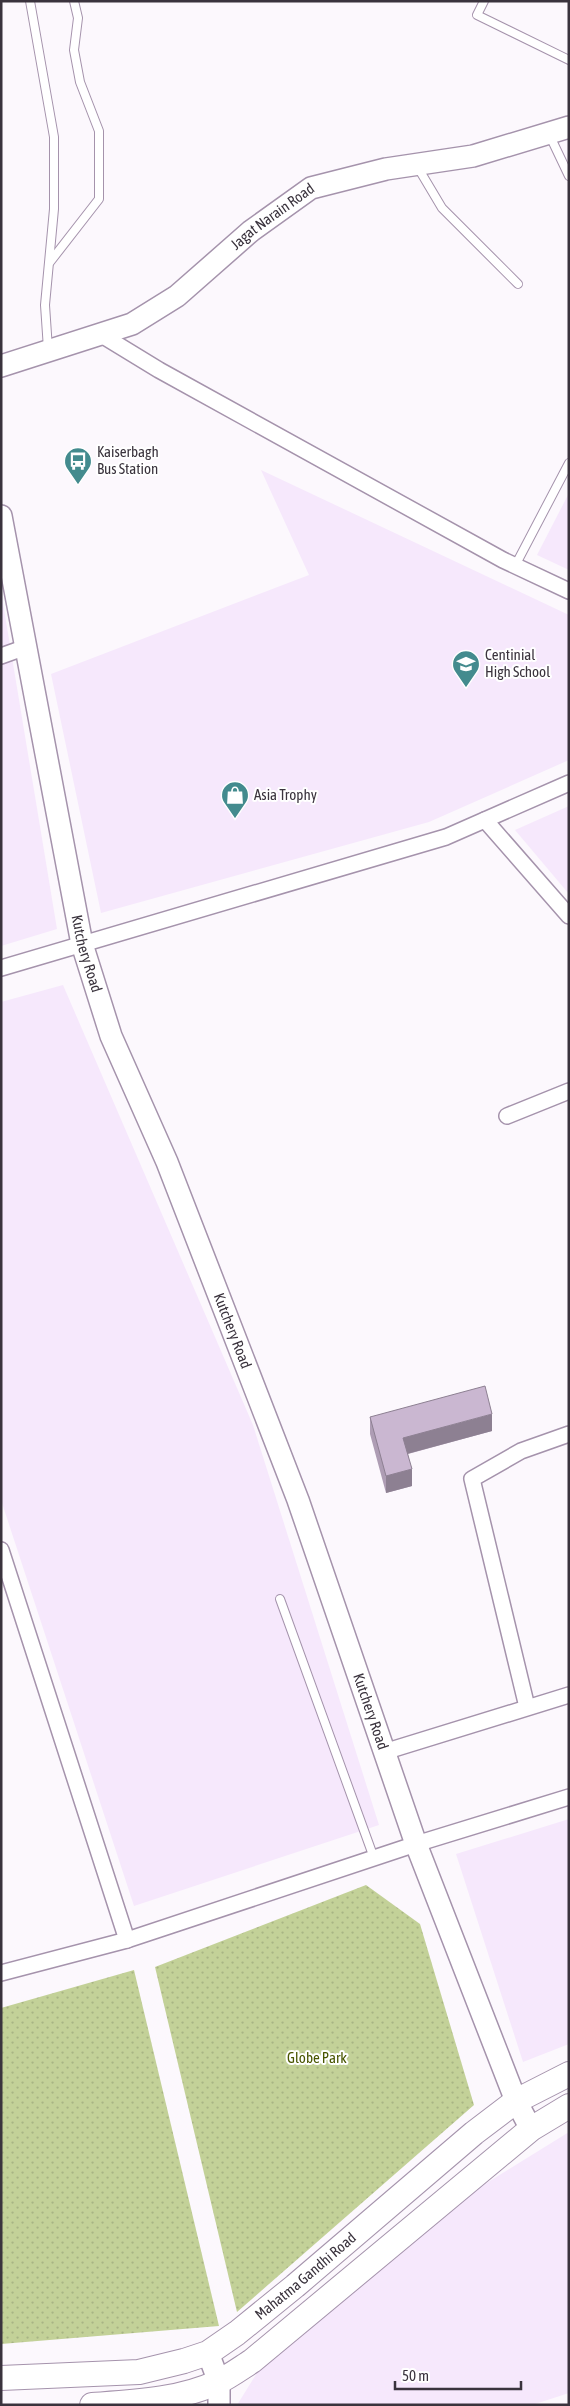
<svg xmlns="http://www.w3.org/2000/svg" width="570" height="2406" viewBox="0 0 570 2406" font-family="'Asap Condensed',sans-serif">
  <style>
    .built { fill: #f6e8fc }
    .park { fill: url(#park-dots) }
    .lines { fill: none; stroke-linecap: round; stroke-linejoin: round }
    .lane-casing { stroke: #a593ac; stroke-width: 10 }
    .street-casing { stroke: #a593ac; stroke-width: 18 }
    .secondary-casing { stroke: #a593ac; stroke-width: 24 }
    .primary-casing { stroke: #a593ac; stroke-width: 26 }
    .lane { stroke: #fff; stroke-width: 8 }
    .street { stroke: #fff; stroke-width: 15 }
    .secondary { stroke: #fff; stroke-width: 21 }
    .primary { stroke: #fff; stroke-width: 24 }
    .wall { fill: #ae9db4 }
    .shaded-wall { fill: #8d8092 }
    .building { fill: #cab7d1; stroke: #8d8092 }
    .labels { text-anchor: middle; stroke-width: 4; stroke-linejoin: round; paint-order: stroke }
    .street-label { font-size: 15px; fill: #3a333d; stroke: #fff }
    .poi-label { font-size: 15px; fill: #3a333d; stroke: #fff; text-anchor: start }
    .park-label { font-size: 15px; fill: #495600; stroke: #fff }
  </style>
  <defs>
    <pattern id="park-dots" width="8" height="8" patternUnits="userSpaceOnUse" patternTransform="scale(1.25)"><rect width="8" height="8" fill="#c3d198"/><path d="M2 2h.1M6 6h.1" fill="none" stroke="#a8b484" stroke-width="1.8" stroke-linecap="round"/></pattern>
  </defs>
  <rect width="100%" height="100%" fill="#fcf8fd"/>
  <!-- built -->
  <g class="built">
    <path d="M261 470 569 615V760L429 822 101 913 51 674 309 575Z"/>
    <path d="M569 493V570L537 555Z"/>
    <path d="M1 591 57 929 1 946Z"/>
    <path d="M569 806V894L515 830Z"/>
    <path d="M63 985 253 1425 379 1825 134 1906 1 1500V1002Z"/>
    <path d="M569 1819V2044L523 2062 456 1854Z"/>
    <path d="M569 2132V2393L532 2405H237L265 2360 427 2220Z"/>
  </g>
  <!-- park -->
  <g class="park">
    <path d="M366 1885 420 1924 474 2105 237 2312 155 1967Z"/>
    <path d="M134 1970 219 2326 1 2344V2008Z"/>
  </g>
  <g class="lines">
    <!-- lane casing -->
    <g class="lane-casing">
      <g id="lane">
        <path d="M30 1 54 137V209L45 305 48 349"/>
        <path d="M484 1 477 15 569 60"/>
        <path d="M549 134 569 176"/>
        <path d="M417 166 442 208 518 284"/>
        <path d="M50 262 99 199V131L80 82 74 50 78 18 74 1"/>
        <path d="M515 566 569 463"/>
        <path d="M280 1599 374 1858"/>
      </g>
    </g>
    <!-- street casing -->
    <g class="street-casing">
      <g id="street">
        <path d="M100 334 159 370 503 560 569 591"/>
        <path d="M1 656 26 647"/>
        <path d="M485 820 569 916"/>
        <path d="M1 968 446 837 569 783"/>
        <path d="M507 1116 569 1091"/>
        <path d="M1 1550 127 1940"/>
        <path d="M527 1707 472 1479 521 1451 569 1434"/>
        <path d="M384 1752 569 1695"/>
        <path d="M1 1973 127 1940 416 1844 569 1797"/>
      </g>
    </g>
    <!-- secondary casing -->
    <g class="secondary-casing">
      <g id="secondary">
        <path id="s1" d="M1 366 132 324 177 296 251 231 311 188 386 169 473 156 569 127"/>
        <path id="s2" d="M1 516 82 944 111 1036 167 1162 298 1500 416 1844 516 2101 531 2129"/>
        <path d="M208 2353 219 2382V2405"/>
      </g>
    </g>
    <!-- primary casing -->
    <g class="primary-casing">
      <g id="primary">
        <path id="s3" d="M1 2378 139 2372 184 2361 208 2353 237 2333 295 2286 474 2133 516 2101 569 2074"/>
        <path d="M92 2405C134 2402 180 2400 218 2382 230 2376 241 2368 252 2361L531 2129 569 2106"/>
      </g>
    </g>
    <!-- lane -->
    <use href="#lane" class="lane"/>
    <!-- street -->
    <use href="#street" class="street"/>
    <!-- secondary -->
    <use href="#secondary" class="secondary"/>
    <!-- primary -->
    <use href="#primary" class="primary"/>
  </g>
  <!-- wall -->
  <path class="wall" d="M370 1417 492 1431 408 1454 412 1486 386 1493 370 1434Z"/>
  <!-- shaded-wall -->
  <g class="shaded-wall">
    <path d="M492 1414V1431L403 1455V1438Z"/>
    <path d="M412 1469V1486L386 1493V1476Z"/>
  </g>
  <!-- building -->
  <path class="building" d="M485 1386 492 1414 403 1438 412 1469 386 1476 370 1417Z"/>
  <!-- icons -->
  <defs>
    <g id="bus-pin" transform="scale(1.4375)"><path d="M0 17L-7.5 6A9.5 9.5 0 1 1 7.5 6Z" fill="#438b8e" stroke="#fff"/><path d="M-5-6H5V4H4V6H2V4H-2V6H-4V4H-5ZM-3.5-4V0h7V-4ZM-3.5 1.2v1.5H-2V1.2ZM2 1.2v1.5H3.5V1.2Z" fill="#fff"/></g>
    <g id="school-pin" transform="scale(1.4375)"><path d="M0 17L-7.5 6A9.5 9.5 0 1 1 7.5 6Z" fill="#438b8e" stroke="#fff"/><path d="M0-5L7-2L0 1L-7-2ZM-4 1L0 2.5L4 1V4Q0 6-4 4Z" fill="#fff"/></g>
    <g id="shop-pin" transform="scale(1.4375)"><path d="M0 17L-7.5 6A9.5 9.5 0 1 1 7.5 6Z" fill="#438b8e" stroke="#fff"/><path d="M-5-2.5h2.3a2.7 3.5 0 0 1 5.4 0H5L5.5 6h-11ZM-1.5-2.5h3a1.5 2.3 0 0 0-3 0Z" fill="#fff"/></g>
  </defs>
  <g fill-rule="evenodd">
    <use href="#bus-pin" x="78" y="461"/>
    <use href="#school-pin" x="466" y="664"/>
    <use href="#shop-pin" x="235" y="795"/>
  </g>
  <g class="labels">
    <!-- street labels -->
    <g class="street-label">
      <text dy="5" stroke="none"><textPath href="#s1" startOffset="315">Jagat Narain Road</textPath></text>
      <text dy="5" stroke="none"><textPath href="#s2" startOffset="446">Kutchery Road</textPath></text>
      <text dy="5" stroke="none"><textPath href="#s2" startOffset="851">Kutchery Road</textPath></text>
      <text dy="5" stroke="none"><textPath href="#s2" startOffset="1256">Kutchery Road</textPath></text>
      <text dy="5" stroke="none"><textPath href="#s3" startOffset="334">Mahatma Gandhi Road</textPath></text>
    </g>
    <!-- poi labels -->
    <g class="poi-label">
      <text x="97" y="457">Kaiserbagh<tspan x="97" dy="17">Bus Station</tspan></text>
      <text x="485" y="660">Centinial<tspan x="485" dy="17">High School</tspan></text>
      <text x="254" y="800">Asia Trophy</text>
    </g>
    <!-- park labels -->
    <g class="park-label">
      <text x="317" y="2063">Globe Park</text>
    </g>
  </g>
  <!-- border -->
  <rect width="570" height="2406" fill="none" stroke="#3a333d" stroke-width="5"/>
  <!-- scale -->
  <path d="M395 2381v8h126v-8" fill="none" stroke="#3a333d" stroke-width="2.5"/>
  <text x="402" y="2381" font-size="15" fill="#3a333d" stroke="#ffffff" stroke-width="4" paint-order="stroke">50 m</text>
</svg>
